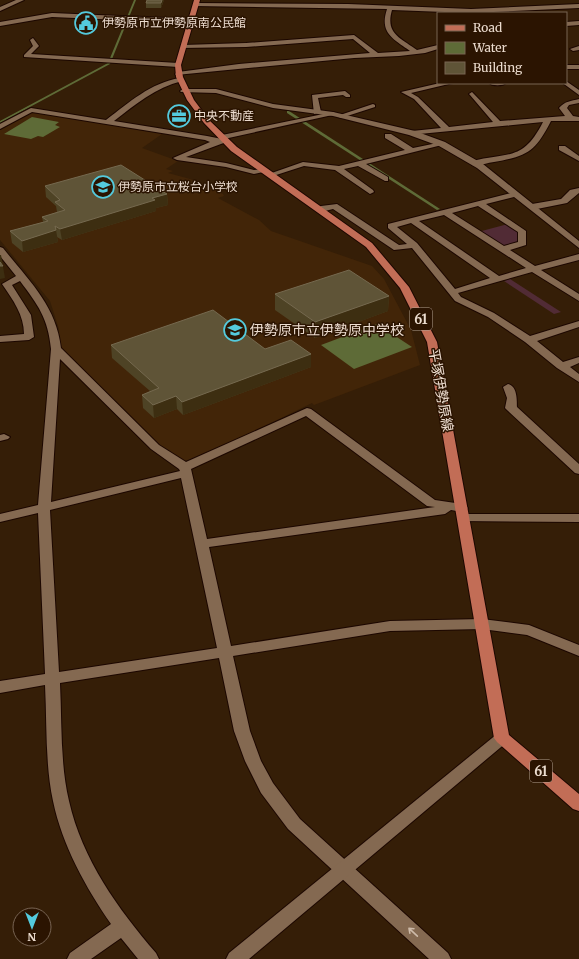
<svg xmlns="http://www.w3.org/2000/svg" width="579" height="959" viewBox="0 0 579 959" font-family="Merriweather,'Noto Sans JP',serif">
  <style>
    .built { fill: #422508 }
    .green { fill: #512b35 }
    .water { fill: #5e6b37 }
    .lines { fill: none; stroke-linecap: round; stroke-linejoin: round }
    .stream { fill: #5e6b37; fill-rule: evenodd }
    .minor-casing { stroke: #1c0700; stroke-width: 2 }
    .tertiary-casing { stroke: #1c0700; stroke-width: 2 }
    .primary-casing { stroke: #1c0700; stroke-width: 2 }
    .minor { fill: #846951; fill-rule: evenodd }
    .tertiary { fill: #846951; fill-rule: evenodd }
    .primary { fill: #c26d56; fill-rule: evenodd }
    .wall { fill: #4e4325 }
    .shaded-wall { fill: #3d2e11 }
    .building { fill: #5f5437; stroke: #75694f }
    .oneway { stroke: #cdbaa9 }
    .labels { text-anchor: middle; stroke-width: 3; stroke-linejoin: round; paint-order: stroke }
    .far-poi-label { font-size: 12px; fill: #ecdccf; stroke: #2b1401; text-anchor: start }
    .shield { fill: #2b1401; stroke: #b2a091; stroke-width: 1 }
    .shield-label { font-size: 13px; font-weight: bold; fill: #ecdccf }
    .poi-label { font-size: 14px; fill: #ecdccf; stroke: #2b1401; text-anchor: start }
    .street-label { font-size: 14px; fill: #ecdccf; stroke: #2b1401 }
  </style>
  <rect width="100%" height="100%" fill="#351e07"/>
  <!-- built -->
  <path class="built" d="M36 112 162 134 142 148 178 161 166 169 173 171 168 173 190 179 223 194 224 196 218 198 259 220 271 231 372 266 384 279 411 330 420 365 314 405 312 403 195 460 188 461 179 459 163 449 60 348 59 329 50 301 0 240V130L30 113Z"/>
  <!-- green -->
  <g class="green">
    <path d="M508 224 518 231 519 242 500 246 478 232Z"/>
    <path d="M510 279 561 312 554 314 504 281Z"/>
  </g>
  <!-- water -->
  <g class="water">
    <path d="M32 117 59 122 55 125 60 127 43 137 38 136 31 139 4 134Z"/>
    <path d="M377 324 412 347 354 369 321 345Z"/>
  </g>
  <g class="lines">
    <!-- stream -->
    <g class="stream">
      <path d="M134 0H136L110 64 0 123V121L108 63Z"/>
      <path d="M287 111H289L440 209 437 210 287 113Z"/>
    </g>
    <!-- minor casing -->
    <g class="minor-casing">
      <g id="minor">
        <path d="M16 0H24L0 11V7Z"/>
        <path d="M196 3 348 4 471 9 579 4V8L471 13 392 10C385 34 401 38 417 50L438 45V49L425 53 399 56 354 58 176 75 175 74 178 72 239 64 370 53 353 39 246 47 181 48V46L183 45 246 43 354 35 378 53 410 51C393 39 379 33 387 9L194 6Z"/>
        <path d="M52 13 190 19 193 21 190 23 52 17 0 26V22Z"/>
        <path d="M579 21V25L566 26V22Z"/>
        <path d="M33 38 39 46 31 54 178 63 181 65 178 67 24 57V55L33 46 30 40Z"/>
        <path d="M579 46V50L573 51 570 49Z"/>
        <rect x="566" y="65" width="13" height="4"/>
        <path d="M180 78 183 80 182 81C155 88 136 104 114 121L207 136 222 139 218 137 222 135 333 112 337 114 224 139 229 141 186 157 226 163 254 170 264 169 268 171 254 174 226 167 177 160 173 158 210 142 205 140 32 112 0 129V124L31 108 106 120C130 102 150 83 180 78Z"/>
        <path d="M566 81 579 90V95L564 84 563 83H566Z"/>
        <path d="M440 83H453L411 93 418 97 449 127 493 122 470 95 469 94 472 92 500 121 565 116 559 108C565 101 571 101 579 99V103L569 105 567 108 573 116 579 117V121H551C535 152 528 156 494 162 487 163 479 166 472 165V161C510 152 523 161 543 122L409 135 408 133 412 131 441 128 414 99 401 92Z"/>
        <path d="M489 83H506C503 86 492 86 489 83Z"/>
        <path d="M345 91 350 95V97H346L343 95 318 98 321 112 314 114 312 95Z"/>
        <path d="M373 104 375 105V107L341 118 337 116Z"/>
        <path d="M385 134H391L413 148 442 142 446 144 366 164 388 177V181H385L358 166 344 169 373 190 374 192 370 194 335 170 304 166 270 177 266 175 303 162 339 166 405 150 385 138Z"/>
        <path d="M559 146H565L579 156V161L559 150Z"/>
        <path d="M579 188V193L567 203 532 210 528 207 532 204 561 199 570 190Z"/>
        <path d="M515 192 519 194 518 196 486 204 526 231V245L510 250 535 266 579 254V260L541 270 579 294V301L532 272 458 293 461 297 494 313 530 336 579 321V327L537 341 563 362 579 357V363L570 367 579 374V382L557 368 525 342 488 317 455 301 412 248 394 250 333 209 321 212 317 209 321 206 337 204 399 245 407 244 388 228V224ZM478 206 518 232V242L504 246 452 213ZM444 215 526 268 499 276 419 221ZM411 223 490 278 455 289 417 243 397 227Z"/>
        <path d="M0 247 3 248C29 281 56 305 61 348L159 445 186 462 307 408 311 409 435 500 462 504 468 508 462 512 451 510 445 514 209 547 231 646 390 621 482 619 529 625 579 645V656L527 635 482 629 390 631 233 656 250 731 261 761 273 783 300 819 448 953 451 959H429L288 829 261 793 245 761 234 731 219 658 60 683C62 722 60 763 69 801 82 859 118 909 156 953L159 959H138L121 938 91 959H67L70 953 111 924C86 888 62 845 53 801 45 764 47 723 45 685L0 693V681L45 674 38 513 0 522V514L38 505 51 349C48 318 38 305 20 281L12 285 31 315 34 337 29 340 0 342V336L24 334C24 315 13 300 2 284L16 276 0 256ZM60 359 151 449 179 469 180 471 51 502ZM306 416 427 506 435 507 207 539 191 469ZM181 478 217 648 59 672 50 510Z"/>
        <path d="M508 384C517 386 517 399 517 407L579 464V474L575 473 507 410 505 408 507 398 503 387Z"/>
        <path d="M4 434 10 437 8 439 0 441V435Z"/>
        <path d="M463 514H579V522L459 521 457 518 459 515Z"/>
      </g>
    </g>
    <!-- tertiary casing -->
    <g class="tertiary-casing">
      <g id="tertiary">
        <path d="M183 89H216L273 104 333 112 415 131 445 142 483 164 579 241V248L477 168 439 146 409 135 333 116 273 108 216 93 181 92 180 91Z"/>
        <path d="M502 732 507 734 510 738 507 742 249 959H226L229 953 497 734Z"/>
      </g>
    </g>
    <!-- primary casing -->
    <g class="primary-casing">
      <path id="primary" d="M194 0H200L181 65 183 77 194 100 209 120 237 147 372 243 409 287 437 342 509 735 579 794V811L573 809 497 742 494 738 427 342 400 288 366 247 231 151 204 123 187 100 176 77 175 65Z"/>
    </g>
    <!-- minor -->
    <use href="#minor" class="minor"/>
    <!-- tertiary -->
    <use href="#tertiary" class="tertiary"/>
    <!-- primary -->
    <use href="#primary" class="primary"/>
  </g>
  <!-- wall -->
  <g class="wall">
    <path d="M164 0 161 8H146V3Z"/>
    <path d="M45 186 167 194 168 205 156 208V211L62 240 57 237 58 242 23 252 12 243 10 231 43 222 42 217 57 212 56 206 46 197Z"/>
    <path d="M275 294 389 296 388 311 315 338 275 310Z"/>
    <path d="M111 345 265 349 311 354V367L183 415 177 409 154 418 143 408 142 395 150 391 112 358Z"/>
  </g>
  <!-- shaded-wall -->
  <g class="shaded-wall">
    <path d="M162 0H164L161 8V3Z"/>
    <path d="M167 194 168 205 156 208V211L62 240 60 229Z"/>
    <path d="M56 230 58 242 23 252 22 241Z"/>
    <path d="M0 255H1L5 278 0 279Z"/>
    <path d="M389 296 388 311 315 338V322Z"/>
    <path d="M311 354V367L183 415 182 402Z"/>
    <path d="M176 396 177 409 154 418 153 405Z"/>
  </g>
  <!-- building -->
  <g class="building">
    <path d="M147 0H162L161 3H146Z"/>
    <path d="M121 165 167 194 152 198 155 200 60 229 55 226 56 230 22 241 10 231 48 221 42 217 65 210 55 202 60 200 45 186Z"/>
    <path d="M0 262 3 266H0Z"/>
    <path d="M349 270 389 296 315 322 275 294Z"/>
    <path d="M213 310 265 349 291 340 311 354 182 402 176 396 153 405 142 395 159 388 111 345Z"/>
  </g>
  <!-- one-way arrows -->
  <defs><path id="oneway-shaft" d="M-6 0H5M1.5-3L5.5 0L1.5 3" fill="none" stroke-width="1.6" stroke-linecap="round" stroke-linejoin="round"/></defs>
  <use class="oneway" href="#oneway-shaft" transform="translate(413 932) rotate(-137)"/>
  <!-- icons -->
  <defs>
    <g id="civic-ring" transform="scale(1.15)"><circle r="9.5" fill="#2b1401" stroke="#54cadd" stroke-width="1.5"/><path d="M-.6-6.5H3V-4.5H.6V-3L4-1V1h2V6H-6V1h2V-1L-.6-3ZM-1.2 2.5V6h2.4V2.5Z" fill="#54cadd"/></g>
    <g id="office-ring" transform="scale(1.15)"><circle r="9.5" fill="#2b1401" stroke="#54cadd" stroke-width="1.5"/><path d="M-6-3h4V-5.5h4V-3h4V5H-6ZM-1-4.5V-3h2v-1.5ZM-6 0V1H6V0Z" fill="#54cadd"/></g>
    <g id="school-ring" transform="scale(1.15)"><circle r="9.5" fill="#2b1401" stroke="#54cadd" stroke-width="1.5"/><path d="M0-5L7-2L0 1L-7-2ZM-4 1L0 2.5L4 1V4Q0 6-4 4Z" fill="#54cadd"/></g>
  </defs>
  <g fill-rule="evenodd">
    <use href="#civic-ring" x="86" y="23"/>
    <use href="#office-ring" x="179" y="116"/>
    <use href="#school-ring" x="103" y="187"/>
    <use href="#school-ring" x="235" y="330"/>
  </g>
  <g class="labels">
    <!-- far-poi labels -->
    <g class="far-poi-label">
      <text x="102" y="27">伊勢原市立伊勢原南公民館</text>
      <text x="194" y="120">中央不動産</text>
      <text x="118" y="191">伊勢原市立桜台小学校</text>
    </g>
    <!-- shield labels -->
    <g class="shield">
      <rect x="410" y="308" width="22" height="22" rx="3"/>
      <rect x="530" y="760" width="22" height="22" rx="3"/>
    </g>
    <g class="shield-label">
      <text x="421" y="324">61</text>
      <text x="541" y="776">61</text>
    </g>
    <!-- poi labels -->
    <g class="poi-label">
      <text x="250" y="335">伊勢原市立伊勢原中学校</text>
    </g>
    <!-- street labels -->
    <g class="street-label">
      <text transform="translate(441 390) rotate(80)" y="5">平塚伊勢原線</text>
    </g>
  </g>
  <!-- legend -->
  <rect x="437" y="12" width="130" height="72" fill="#2b1401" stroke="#786453"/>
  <rect x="445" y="25" width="20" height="6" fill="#c26d56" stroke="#786453"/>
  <text x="473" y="32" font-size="12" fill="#ecdccf">Road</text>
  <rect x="445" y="42" width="20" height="12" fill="#5e6b37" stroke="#786453"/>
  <text x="473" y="52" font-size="12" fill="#ecdccf">Water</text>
  <rect x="445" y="62" width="20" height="12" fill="#5f5437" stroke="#786453"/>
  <text x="473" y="72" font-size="12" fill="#ecdccf">Building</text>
  <!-- north arrow -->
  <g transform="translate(32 927) rotate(180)"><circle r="19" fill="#2b1401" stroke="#786453"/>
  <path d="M0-3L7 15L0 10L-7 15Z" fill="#54cadd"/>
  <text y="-6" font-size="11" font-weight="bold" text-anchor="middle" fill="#ecdccf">N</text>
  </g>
</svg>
